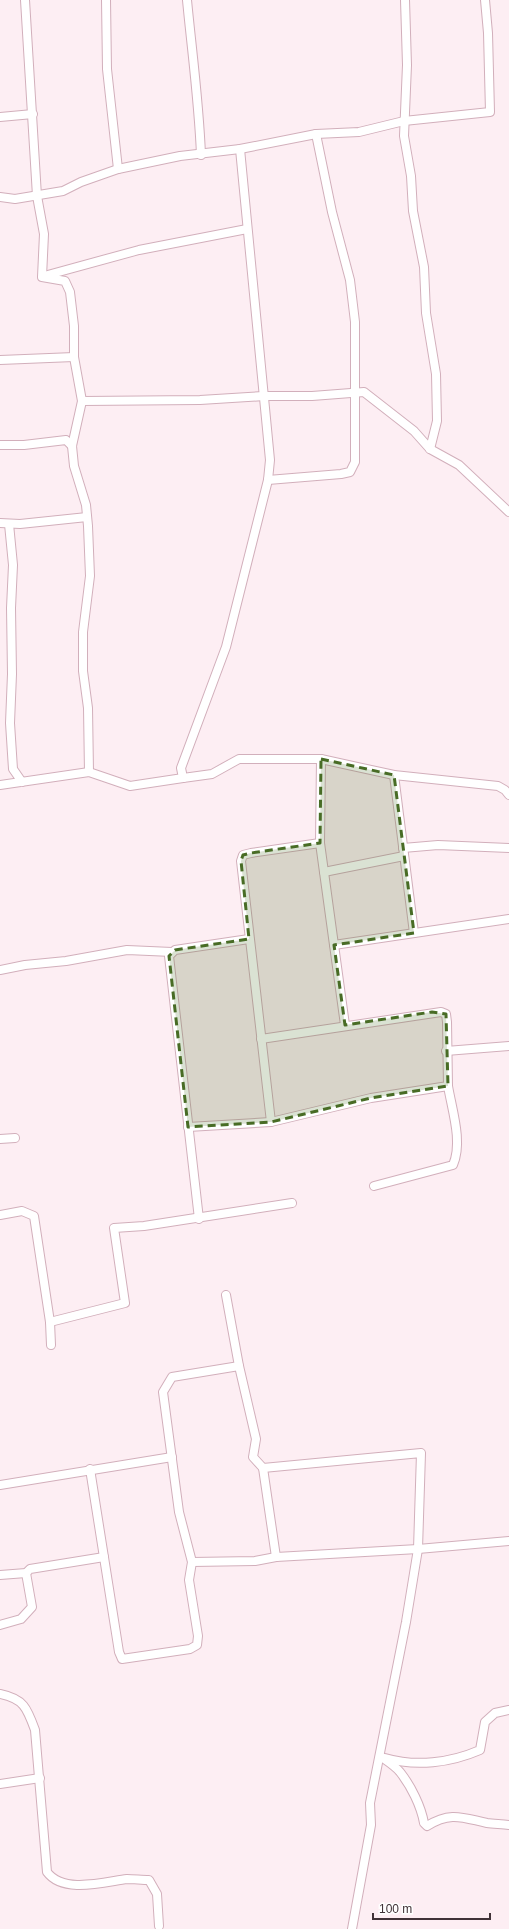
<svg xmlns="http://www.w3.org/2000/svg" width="509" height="1929" viewBox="0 0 509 1929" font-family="Helvetica,sans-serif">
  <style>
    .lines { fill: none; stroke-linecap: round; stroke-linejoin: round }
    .minor-casing { stroke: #d2afbb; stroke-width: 10 }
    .minor { stroke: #fff; stroke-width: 8 }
    .marked { fill: #486c25; fill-opacity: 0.2; stroke: #486c25; stroke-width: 3; stroke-dasharray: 8 5; stroke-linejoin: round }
  </style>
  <rect width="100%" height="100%" fill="#fdeef3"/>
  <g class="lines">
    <!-- minor casing -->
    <g class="minor-casing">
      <g id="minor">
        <path d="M25 0 37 196 44 234 42 277 65 281 70 292 74 326V357L82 401 72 446 74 466 86 505 88 526 90 576 83 632V671L88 708 89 772"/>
        <path d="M106 0 107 69 118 169"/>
        <path d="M187 0C192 52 199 103 201 155"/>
        <path d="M405 0 407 65 404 136 411 176 413 211 424 267 426 313 436 374 437 421 430 449"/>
        <path d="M0 117 33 114"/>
        <path d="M240 149 270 460 268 480 226 647 181 768 183 778 212 774 239 759H321L394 775 498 786 505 790 509 795"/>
        <path d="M0 197 15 199 63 191 81 182 118 169 180 156 240 149 316 134 359 132 404 121 490 112 488 33 485 0"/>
        <path d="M44 276 139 250 247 229"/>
        <path d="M0 360 74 357"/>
        <path d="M82 401 200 400 264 396H312L364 392 414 431 430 449 459 465 509 512"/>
        <path d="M0 445H24L66 440 72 446"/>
        <path d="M268 480 341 474 350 472 355 462V322L350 280 332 212 316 134"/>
        <path d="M0 523 20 524 87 517"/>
        <path d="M9 524 13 565 11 608 12 674 10 723 13 769 22 782"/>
        <path d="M321 759 320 843 345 1025"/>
        <path d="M394 775 414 933"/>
        <path d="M0 785 89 772 130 786 183 778"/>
        <path d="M403 848 438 845 509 848"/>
        <path d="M324 872 404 856"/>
        <path d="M334 945 509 919"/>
        <path d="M0 970 25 965 66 961 127 950 172 952"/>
        <path d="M446 1051 509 1046"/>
        <path d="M271 1122 241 861 243 855 251 853 320 843"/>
        <path d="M188 1127 271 1122 371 1098 448 1086 447 1022 446 1014 441 1012 261 1039"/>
        <path d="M0 1139 15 1138"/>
        <path d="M374 1186 453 1165C463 1142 452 1110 448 1086"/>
        <path d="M0 1215 22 1211 34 1216 50 1322 51 1345"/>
        <path d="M199 1219 169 956 175 950 249 939"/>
        <path d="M226 1295 239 1366 256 1439 253 1457 263 1468 276 1557"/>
        <path d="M50 1322 125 1303 114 1228 144 1226 292 1203"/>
        <path d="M263 1468 421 1453 418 1549 406 1622 370 1803 371 1825 352 1929"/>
        <path d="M90 1469 119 1652 122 1659 190 1649 197 1645 198 1636 189 1580 192 1562 179 1512 163 1392 172 1377 239 1366"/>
        <path d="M0 1485 172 1457"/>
        <path d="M192 1562 255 1561 276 1557 418 1549 509 1541"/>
        <path d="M0 1575 26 1573 30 1569 104 1557"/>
        <path d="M0 1625 21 1619 32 1607 26 1573"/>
        <path d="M0 1694C24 1699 27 1708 35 1730L47 1872C63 1894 104 1882 127 1879 134 1879 142 1880 149 1880L157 1894 159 1926"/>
        <path d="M380 1756C387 1761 395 1766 400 1772 411 1786 421 1806 424 1823L427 1826C451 1811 463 1818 487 1823 494 1824 502 1824 509 1825"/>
        <path d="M385 1758C416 1767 450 1763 480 1750L485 1722 495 1713 509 1710"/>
        <path d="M0 1784 40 1778"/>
      </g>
    </g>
    <!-- minor -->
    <use href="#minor" class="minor"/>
  </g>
  <!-- marked area -->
  <path class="marked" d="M321 759 394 775 414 933 334 945 345 1025 432 1012 446 1014 448 1086 371 1098 271 1122 188 1127 169 956 175 950 249 939 241 861 243 855 251 853 320 843Z"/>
  <!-- scale -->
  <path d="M373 1913v6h117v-6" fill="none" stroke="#403237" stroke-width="2"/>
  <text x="379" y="1913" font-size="12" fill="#403237" stroke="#ffffff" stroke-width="3" paint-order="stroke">100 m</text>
</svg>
